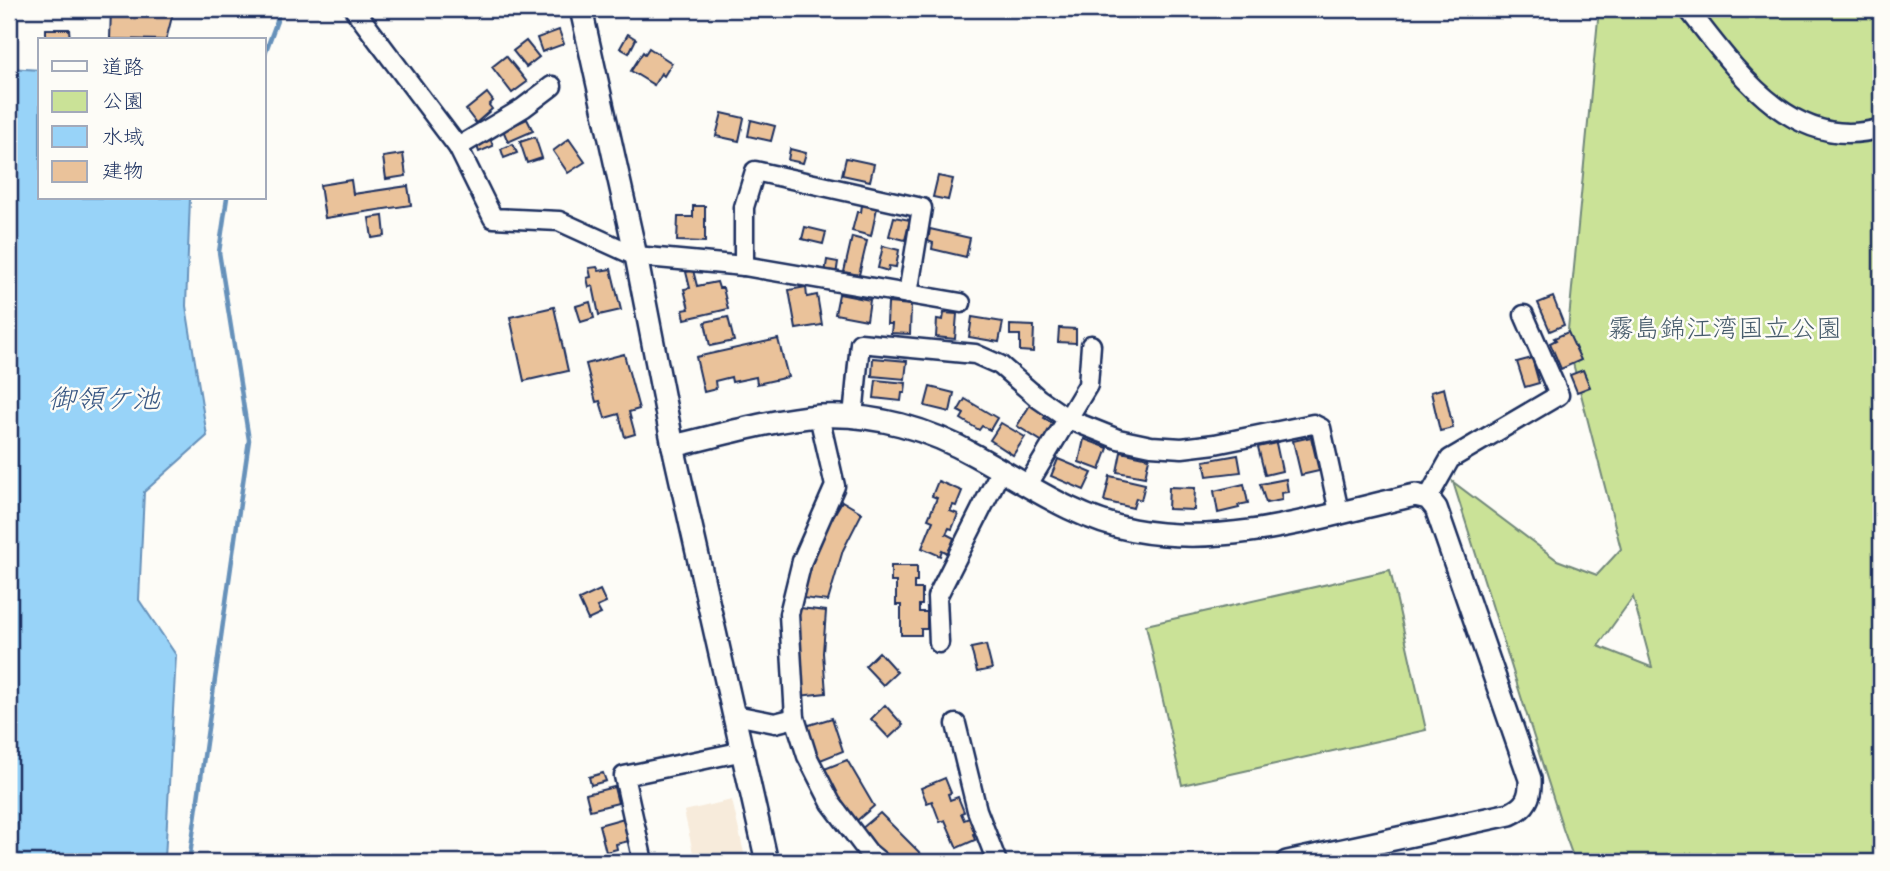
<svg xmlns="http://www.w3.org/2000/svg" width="1890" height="871" viewBox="0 0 1890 871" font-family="'Patrick Hand','Klee One',sans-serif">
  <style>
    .built { fill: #f7ebdb }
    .green { fill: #cae297; stroke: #72887a; stroke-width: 2; fill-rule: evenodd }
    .water { fill: #98d3f8; stroke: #6691ba; stroke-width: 2 }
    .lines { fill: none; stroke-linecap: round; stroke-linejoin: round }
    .stream { stroke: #6691ba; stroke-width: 4.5 }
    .building { fill: #eac29a; stroke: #1b2f5e; stroke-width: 2 }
    .minor-casing { stroke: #1b2f5e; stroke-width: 23 }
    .tertiary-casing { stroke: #1b2f5e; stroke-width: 26 }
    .minor { stroke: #fdfcf7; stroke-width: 18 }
    .tertiary { stroke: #fdfcf7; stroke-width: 21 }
    .labels { text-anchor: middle; stroke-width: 5; stroke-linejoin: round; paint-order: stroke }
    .park-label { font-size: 26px; fill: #475c6c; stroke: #fdfcf7 }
    .water-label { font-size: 28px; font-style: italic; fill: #3a5884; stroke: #fdfcf7 }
  </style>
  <rect width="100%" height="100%" fill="#fdfcf7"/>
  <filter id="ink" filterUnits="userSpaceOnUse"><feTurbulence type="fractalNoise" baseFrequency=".0143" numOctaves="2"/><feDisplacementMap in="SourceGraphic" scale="14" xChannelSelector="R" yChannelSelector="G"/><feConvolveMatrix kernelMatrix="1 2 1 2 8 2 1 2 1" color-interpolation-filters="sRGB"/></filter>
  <g filter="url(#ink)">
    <!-- built -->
    <path class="built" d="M732 800 746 862H695L684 811Z"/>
    <!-- green -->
    <g class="green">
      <path d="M1599 9H1881V862H1575L1563 829 1453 482 1557 560 1597 575 1621 549 1567 340ZM1633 597 1652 667H1651L1598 646Z"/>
      <path d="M1390 570 1426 730 1182 785 1146 625Z"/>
    </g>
    <!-- water -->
    <path class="water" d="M9 68 40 70V198H190L186 306 207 436 144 492 139 600 176 655 165 859 161 862H9Z"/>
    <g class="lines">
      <!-- stream -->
      <g class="stream">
        <path d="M264 56 278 18 277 9"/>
        <path d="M189 862 249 440 219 252 227 198"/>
      </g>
    </g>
    <!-- building -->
    <g class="building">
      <path d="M111 9H174L166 40 110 39Z"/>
      <path d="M46 29H69L70 40H46Z"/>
      <path d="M559 30 564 44 542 52 537 38Z"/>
      <path d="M628 34 636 39 629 53 620 48Z"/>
      <path d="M526 41 539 57 526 67 513 51Z"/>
      <path d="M649 48 672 63 664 76 661 73 654 85 631 71 643 52 645 54Z"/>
      <path d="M506 56 527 82 512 93 492 67Z"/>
      <path d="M487 93 493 101 489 105 492 109 476 123 466 110Z"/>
      <path d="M722 113 744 118 739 141 716 136Z"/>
      <path d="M527 119 533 131 508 142 503 130Z"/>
      <path d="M751 120 775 126 771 141 748 136Z"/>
      <path d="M535 137 542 158 527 163 520 142Z"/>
      <path d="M490 138 493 146 479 152 476 143Z"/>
      <path d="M569 139 585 162 568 173 553 151Z"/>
      <path d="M513 144 517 153 504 158 501 149Z"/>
      <path d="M790 149 806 153 803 163 788 160Z"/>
      <path d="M403 154 406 176 386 179 383 157Z"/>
      <path d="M846 158 874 164 870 181 842 175Z"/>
      <path d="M938 176 953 179 948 200 933 197Z"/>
      <path d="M351 180 353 194 408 186 411 205 325 218 320 185Z"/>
      <path d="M862 205 877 208 871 236 852 231 857 212H861Z"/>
      <path d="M693 206H705V242L677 241 678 217H693Z"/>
      <path d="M383 216 385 236 372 238 369 218Z"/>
      <path d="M894 217 910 220 905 240 889 236Z"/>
      <path d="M805 227 826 232 823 244 802 239Z"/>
      <path d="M930 229 970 238 966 257 932 249 933 243 928 241Z"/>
      <path d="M852 237 867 241 859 275 844 272Z"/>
      <path d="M883 246 899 250 896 267 889 266 888 271 878 268Z"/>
      <path d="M827 260 838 262 836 275 825 273Z"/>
      <path d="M597 267 599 271 611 269 621 310 599 315 593 286 589 287 587 278 591 277 589 268Z"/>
      <path d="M693 270 697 286 717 282 719 288H723L728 309 685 319 683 310 689 309 684 289 690 288 686 272Z"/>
      <path d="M806 287 807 297 817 295 822 325 796 329 789 290Z"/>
      <path d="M839 294 870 300 867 320 835 314Z"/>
      <path d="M1553 297 1564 325 1550 331 1538 303Z"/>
      <path d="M590 302 594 318 581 322 576 306Z"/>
      <path d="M888 303 911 305 910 334 891 333 892 324H887Z"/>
      <path d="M554 307 568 371 524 381 510 317Z"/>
      <path d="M944 313 957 314 955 339 936 337 937 319 943 320Z"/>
      <path d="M728 317 734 341 710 346 705 322Z"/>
      <path d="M972 317 1003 322 999 342 969 337Z"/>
      <path d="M1010 325 1034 326 1033 352 1020 351V335H1010Z"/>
      <path d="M1059 328 1076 329V343L1058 342Z"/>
      <path d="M1568 332 1581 360 1561 369 1550 343 1556 340 1554 338Z"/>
      <path d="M778 339 788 377 757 384 756 377 732 382 731 377 715 381 716 389 704 392 696 357Z"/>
      <path d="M624 354 639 409 629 412 635 434 625 437 619 414 605 418 600 401 596 402 586 364Z"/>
      <path d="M873 358 907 361 905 379 872 376Z"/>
      <path d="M1532 358 1539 383 1525 387 1517 362Z"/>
      <path d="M1583 370 1590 387 1577 392 1570 375Z"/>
      <path d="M876 380 906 383 905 393H902L901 401 874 398Z"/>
      <path d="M930 387 954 393 950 412 925 406Z"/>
      <path d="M1444 388 1453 428 1440 431 1431 392Z"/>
      <path d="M965 399 997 418 990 430 982 426 979 430 961 419 964 414 958 411Z"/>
      <path d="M1030 405 1046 415 1044 418 1054 424 1043 442 1017 426Z"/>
      <path d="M1001 423 1025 437 1013 455 990 440Z"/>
      <path d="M1311 437 1319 471 1301 475 1293 441Z"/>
      <path d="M1084 439 1108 448 1100 470 1079 462Z"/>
      <path d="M1276 443 1282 471 1265 475 1258 447Z"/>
      <path d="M1121 452 1149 458 1145 477 1117 472Z"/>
      <path d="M1238 455 1241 472 1207 476 1204 461Z"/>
      <path d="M1058 459 1092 473 1084 490 1051 476Z"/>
      <path d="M1110 476 1145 484 1141 500 1136 498 1133 508 1104 501Z"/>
      <path d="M1286 479 1288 492 1281 493 1282 500 1266 503 1260 484Z"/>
      <path d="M938 481 962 491 956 506 953 505 950 511 958 514 952 529 949 528 946 534 954 538 948 553 942 550 940 556 922 548 933 521 928 519 937 498 932 496Z"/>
      <path d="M1244 484 1248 503 1238 505 1239 508 1218 513 1214 491Z"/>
      <path d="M1169 487 1195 488 1194 510 1168 509Z"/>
      <path d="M842 501 862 513 843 550 828 601 802 598 819 541Z"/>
      <path d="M891 566H917V582H914V589H922V605H919V612H927V629H921V635H901V605H896V582H891Z"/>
      <path d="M600 590 606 603 597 607 601 614 588 620 579 600Z"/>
      <path d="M800 608 826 611 823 653 826 693 799 696 797 631Z"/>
      <path d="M986 645 992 669 977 672 971 648Z"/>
      <path d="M879 652 897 672 883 685 865 666Z"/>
      <path d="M885 705 903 725 889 738 871 719Z"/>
      <path d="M832 718 843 751 818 761 806 726Z"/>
      <path d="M847 760 874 806 854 823 831 788 822 770Z"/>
      <path d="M603 773 606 781 591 785 589 777Z"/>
      <path d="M945 778 951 793 948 794 950 800 958 797 964 812 961 813 964 820 972 817 978 832 973 834 975 840 957 848 945 820 940 822 932 801 927 803 921 788Z"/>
      <path d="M614 787 618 803 590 810 586 794Z"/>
      <path d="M880 813 923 856 917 862H891L860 830Z"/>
      <path d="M624 818 629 841 616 844 617 849 606 852 599 825Z"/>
    </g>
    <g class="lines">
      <!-- minor casing -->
      <g class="minor-casing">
        <g id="minor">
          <path d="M354 9 458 147 493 218 559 221 636 256 744 266 961 303"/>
          <path d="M1688 9C1735 69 1793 155 1881 128"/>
          <path d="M458 147 523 108 552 86"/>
          <path d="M744 266V207L755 171 922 208 908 294"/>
          <path d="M819 416 835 486 802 561 789 614 795 718 807 756 831 803 868 852 880 862"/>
          <path d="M853 417 860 343 975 354 1000 365 1039 399 1068 419 1118 439 1151 446 1182 448 1215 444 1313 424 1321 428 1339 512"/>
          <path d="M1027 486 1088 385 1091 345"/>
          <path d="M1428 498 1450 459 1559 395 1524 315"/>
          <path d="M939 643 937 597 1001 470"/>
          <path d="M735 715 775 723 795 718"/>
          <path d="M956 724 977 810 997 862"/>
          <path d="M643 862 624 776 744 751"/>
        </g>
      </g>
      <!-- tertiary casing -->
      <g class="tertiary-casing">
        <g id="tertiary">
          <path d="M581 9 636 256 673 446 767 862"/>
          <path d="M673 446C721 435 770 420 819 416 874 413 929 429 976 456 1027 484 1075 519 1133 530 1228 548 1323 516 1415 495L1428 498 1436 508 1530 779C1531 797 1526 807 1510 814L1287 862"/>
        </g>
      </g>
      <!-- minor -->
      <use href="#minor" class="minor"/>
      <!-- tertiary -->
      <use href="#tertiary" class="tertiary"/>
    </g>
  </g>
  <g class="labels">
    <!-- park labels -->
    <g class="park-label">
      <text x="1725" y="337">霧島錦江湾国立公園</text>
    </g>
    <!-- water labels -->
    <g class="water-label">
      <text x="104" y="408">御領ケ池</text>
    </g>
  </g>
  <!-- margin -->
  <rect width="1890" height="871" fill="none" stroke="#fdfcf7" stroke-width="35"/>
  <rect x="18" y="18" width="1855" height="836" fill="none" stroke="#1b2f5e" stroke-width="2.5" filter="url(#ink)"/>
  <!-- legend -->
  <rect x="38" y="38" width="228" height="161" fill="#fdfcf7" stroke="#a3aaba" stroke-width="2"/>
  <rect x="52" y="61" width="35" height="10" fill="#fdfcf7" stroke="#a3aaba" stroke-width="2"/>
  <text x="102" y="74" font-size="21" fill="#1b2f5e">道路</text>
  <rect x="52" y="91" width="35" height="21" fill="#cae297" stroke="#a3aaba" stroke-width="2"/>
  <text x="102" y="108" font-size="21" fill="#1b2f5e">公園</text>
  <rect x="52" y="126" width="35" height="21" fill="#98d3f8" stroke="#a3aaba" stroke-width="2"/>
  <text x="102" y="144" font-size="21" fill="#1b2f5e">水域</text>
  <rect x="52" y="161" width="35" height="21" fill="#eac29a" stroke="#a3aaba" stroke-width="2"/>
  <text x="102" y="178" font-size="21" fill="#1b2f5e">建物</text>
</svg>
